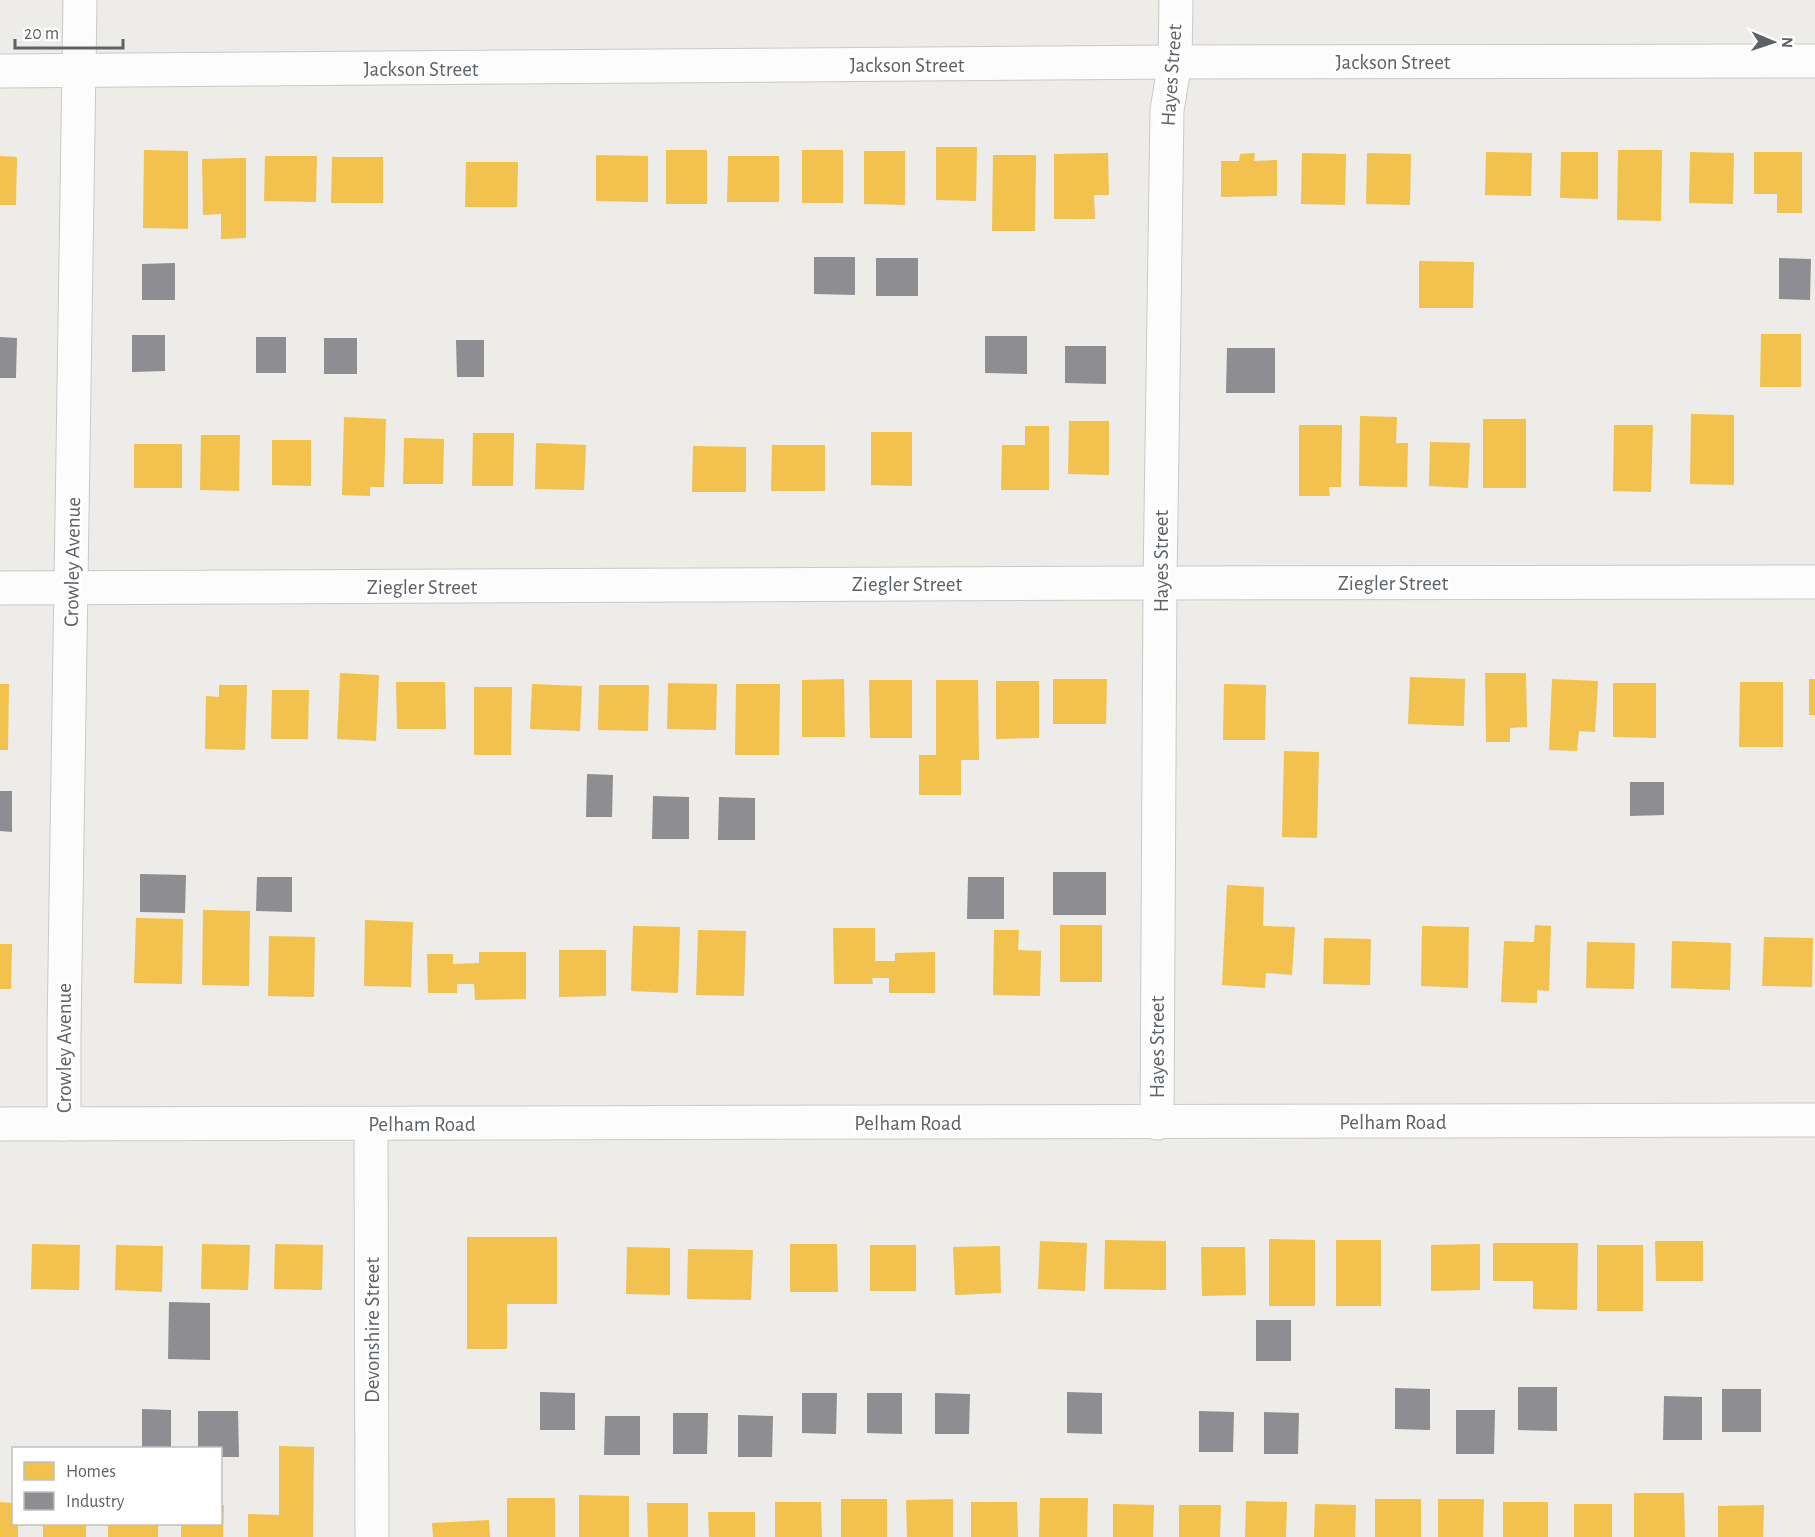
<svg xmlns="http://www.w3.org/2000/svg" width="1815" height="1537" viewBox="0 0 1815 1537" font-family="'Alegreya Sans',sans-serif">
  <style>
    .homes { fill: #f2c14e }
    .industry { fill: #8d8d92 }
    .lines { fill: none; stroke-linecap: round; stroke-linejoin: round }
    .minor-casing { stroke: #c9c9c9; stroke-width: 35 }
    .secondary-casing { stroke: #cacaca; stroke-width: 35 }
    .minor { stroke: #fcfcfc; stroke-width: 33 }
    .secondary { stroke: #fcfcfc; stroke-width: 33 }
    .labels { text-anchor: middle; stroke-width: 6; stroke-linejoin: round; paint-order: stroke }
    .street-label { font-size: 21px; fill: #5d6267; stroke: #fff }
  </style>
  <rect width="100%" height="100%" fill="#edece8"/>
  <!-- homes -->
  <g class="homes">
    <path d="M936 147H977L976 201 936 200Z"/>
    <path d="M144 150 188 151V229L143 228Z"/>
    <rect x="666" y="150" width="41" height="54"/>
    <rect x="802" y="150" width="41" height="53"/>
    <path d="M1618 150H1662L1661 221 1617 220Z"/>
    <path d="M864 151H905V205L864 204Z"/>
    <path d="M1486 152 1532 153 1531 196 1485 195Z"/>
    <path d="M1561 152H1598V199L1560 198Z"/>
    <path d="M1690 152 1734 153 1733 204 1689 203Z"/>
    <path d="M1754 152H1802V213H1777V194H1754Z"/>
    <path d="M1108 153 1109 195H1094L1095 219H1054V154Z"/>
    <path d="M1255 153 1254 161 1277 160V196L1221 197V161H1239L1240 154Z"/>
    <path d="M1302 153 1346 154 1345 205 1301 204Z"/>
    <path d="M1367 153 1411 154 1410 205 1366 204Z"/>
    <path d="M596 155 648 156V202L596 201Z"/>
    <path d="M993 155H1036L1035 231H992Z"/>
    <path d="M0 156 17 157 16 205H0Z"/>
    <path d="M265 156H317L316 202 264 201Z"/>
    <path d="M728 156H779V202H727Z"/>
    <path d="M332 157H383V203H331Z"/>
    <path d="M246 158V238L221 239V214L203 215 202 159Z"/>
    <path d="M466 162H518L517 207H465Z"/>
    <path d="M1419 261 1474 262 1473 308H1419Z"/>
    <path d="M1761 334H1801V387H1760Z"/>
    <path d="M1691 414 1734 415V485L1690 484Z"/>
    <path d="M1360 416 1397 417 1396 443H1408L1407 487 1359 486Z"/>
    <path d="M344 417 386 419 384 487H370V496L342 495Z"/>
    <rect x="1483" y="419" width="43" height="69"/>
    <path d="M1069 421H1109V475L1068 474Z"/>
    <path d="M1299 425H1342L1341 487H1329L1330 496H1299Z"/>
    <path d="M1614 425H1653L1651 492 1613 491Z"/>
    <path d="M1025 426H1049V490H1001L1002 445H1025Z"/>
    <path d="M871 432H912V486L871 485Z"/>
    <path d="M473 433H514L513 486H472Z"/>
    <path d="M201 435H240L239 491 200 490Z"/>
    <path d="M404 438 444 439 443 484H403Z"/>
    <path d="M272 440H311V486L272 485Z"/>
    <path d="M1430 442 1470 443 1468 488 1429 486Z"/>
    <path d="M536 443 586 445 584 490 535 489Z"/>
    <rect x="134" y="444" width="48" height="44"/>
    <path d="M772 445H825V491H771Z"/>
    <path d="M693 446 746 447V492H692Z"/>
    <path d="M340 673 379 675 376 741 337 739Z"/>
    <path d="M1485 673H1526L1527 727 1510 728V742H1486Z"/>
    <path d="M1410 677 1465 679 1464 726 1408 724Z"/>
    <path d="M844 679 845 737H802V680Z"/>
    <path d="M1053 679H1107L1106 724H1053Z"/>
    <path d="M1552 679 1598 681 1595 732 1579 731 1577 751 1549 750Z"/>
    <rect x="1809" y="679" width="6" height="36"/>
    <path d="M869 680H912V738H870Z"/>
    <path d="M936 680H978L979 760H961V795H919V755H936Z"/>
    <path d="M996 681H1039V738L996 739Z"/>
    <path d="M396 682H445L446 729H397Z"/>
    <path d="M1740 682H1783V747H1739Z"/>
    <path d="M668 683 717 684 716 730 667 729Z"/>
    <path d="M1613 683H1656V738L1613 737Z"/>
    <path d="M0 684H9L8 750H0Z"/>
    <path d="M532 684 582 686 580 731 530 729Z"/>
    <path d="M736 684H780L779 755H735Z"/>
    <path d="M1224 684 1266 685 1265 740H1223Z"/>
    <path d="M219 685H247L245 750 205 749 206 696 219 697Z"/>
    <path d="M599 685H649L648 731 598 730Z"/>
    <path d="M474 687H512L511 755H474Z"/>
    <path d="M272 690H309L308 739H271Z"/>
    <path d="M1284 751 1319 752 1317 838 1282 837Z"/>
    <path d="M1227 885 1264 887 1263 926 1295 927 1292 975 1266 973 1265 988 1222 985Z"/>
    <path d="M203 910 250 911 249 986 202 985Z"/>
    <path d="M136 918 183 919 182 984 134 983Z"/>
    <path d="M365 920 413 922 411 987 364 986Z"/>
    <rect x="1060" y="925" width="42" height="57"/>
    <path d="M1535 925 1551 926 1549 991 1537 990V1003L1501 1002 1504 941 1534 942Z"/>
    <path d="M633 926 680 927 678 993 631 991Z"/>
    <path d="M1422 926 1469 927 1468 988 1421 986Z"/>
    <path d="M833 928H875V961H895V953L935 952V993H889V978H872L873 984H834Z"/>
    <path d="M698 930 746 931 744 996 696 995Z"/>
    <path d="M994 930H1019L1018 950 1041 951 1040 996 993 995Z"/>
    <path d="M269 936 315 937 314 997 268 996Z"/>
    <path d="M1764 937 1813 938 1812 987 1762 986Z"/>
    <path d="M1324 938 1371 939 1370 985 1323 984Z"/>
    <path d="M1672 941 1731 943 1730 990 1671 988Z"/>
    <path d="M1587 942 1635 943 1634 989 1586 988Z"/>
    <path d="M0 944H12L11 989H0Z"/>
    <path d="M559 950H606V996L559 997Z"/>
    <path d="M479 952H526V999L475 1000 474 984H457V993H428L427 954H453V964L479 963Z"/>
    <path d="M467 1237H557V1304H507V1349H467Z"/>
    <path d="M1269 1239 1315 1240V1306H1269Z"/>
    <path d="M1105 1240 1166 1241V1290L1104 1289Z"/>
    <rect x="1336" y="1240" width="45" height="66"/>
    <path d="M1040 1241 1087 1243 1085 1291 1038 1289Z"/>
    <path d="M1655 1241H1703V1281H1656Z"/>
    <path d="M1493 1243H1578L1577 1310 1533 1309V1281H1493Z"/>
    <path d="M32 1244 80 1245 79 1290 31 1289Z"/>
    <path d="M202 1244 250 1245 248 1290 201 1289Z"/>
    <path d="M275 1244 323 1245 322 1290 274 1289Z"/>
    <path d="M790 1244H837L838 1292H790Z"/>
    <path d="M1480 1244V1290L1431 1291V1245Z"/>
    <path d="M116 1245 163 1246 162 1292 115 1290Z"/>
    <rect x="870" y="1245" width="46" height="46"/>
    <rect x="1597" y="1245" width="46" height="66"/>
    <path d="M1000 1246 1001 1293 955 1295 953 1247Z"/>
    <path d="M627 1247 670 1248V1295L626 1294Z"/>
    <path d="M1201 1247H1245L1246 1295 1202 1296Z"/>
    <path d="M688 1249 753 1250 751 1300 687 1299Z"/>
    <path d="M279 1446 314 1447 313 1537H248V1514L279 1515Z"/>
    <path d="M1634 1493H1684L1685 1537H1634Z"/>
    <path d="M579 1495 629 1496V1537H579Z"/>
    <rect x="507" y="1498" width="48" height="39"/>
    <path d="M1040 1498H1088L1087 1537H1039Z"/>
    <rect x="841" y="1499" width="46" height="38"/>
    <path d="M953 1499V1537H907L906 1500Z"/>
    <rect x="1375" y="1499" width="46" height="38"/>
    <path d="M1438 1499H1484L1483 1537H1438Z"/>
    <path d="M1246 1501 1287 1502 1286 1537H1245Z"/>
    <path d="M0 1502 14 1503V1524H18V1537H0Z"/>
    <path d="M775 1502H821L822 1537H775Z"/>
    <path d="M971 1502H1017L1018 1537H971Z"/>
    <rect x="1503" y="1502" width="45" height="35"/>
    <path d="M647 1503H688V1537H648Z"/>
    <path d="M1113 1504 1154 1505 1153 1537H1113Z"/>
    <path d="M1315 1504 1356 1505 1355 1537H1314Z"/>
    <rect x="1574" y="1504" width="38" height="33"/>
    <path d="M220 1505H224L223 1537H181V1524H220Z"/>
    <path d="M1179 1505H1221L1220 1537H1179Z"/>
    <path d="M1764 1505 1763 1537H1718V1506Z"/>
    <path d="M708 1512H755V1537H709Z"/>
    <path d="M489 1520 490 1537H433L432 1523Z"/>
    <rect x="43" y="1524" width="43" height="13"/>
    <rect x="108" y="1524" width="50" height="13"/>
  </g>
  <!-- industry -->
  <g class="industry">
    <path d="M814 257H855V295L814 294Z"/>
    <rect x="876" y="258" width="42" height="38"/>
    <path d="M1779 258 1811 259 1810 300 1779 299Z"/>
    <path d="M175 263V300H142V264Z"/>
    <path d="M132 335H165V371L132 372Z"/>
    <path d="M985 336H1027V374L985 373Z"/>
    <path d="M0 337 17 338 16 378H0Z"/>
    <rect x="256" y="337" width="30" height="36"/>
    <rect x="324" y="338" width="33" height="36"/>
    <path d="M456 340H484V377H457Z"/>
    <path d="M1065 346H1106V384L1065 383Z"/>
    <path d="M1227 348H1275V393H1226Z"/>
    <path d="M587 774 613 775 612 817H586Z"/>
    <path d="M1630 782H1664V815L1630 816Z"/>
    <path d="M0 791H12V832L0 831Z"/>
    <path d="M653 796 689 797V839H652Z"/>
    <path d="M719 797 755 798V840H718Z"/>
    <rect x="1053" y="872" width="53" height="43"/>
    <path d="M140 874 186 875 185 913 140 912Z"/>
    <path d="M257 877H292V912L256 911Z"/>
    <path d="M968 877H1004V919H967Z"/>
    <path d="M169 1302 210 1303V1360L168 1359Z"/>
    <rect x="1256" y="1320" width="35" height="41"/>
    <path d="M1518 1387H1557V1431L1518 1430Z"/>
    <path d="M1395 1388 1430 1389V1430L1395 1429Z"/>
    <rect x="1722" y="1389" width="39" height="43"/>
    <path d="M540 1392 575 1393V1430H540Z"/>
    <path d="M1067 1392 1102 1393V1434L1067 1433Z"/>
    <path d="M802 1393H837L836 1434 802 1433Z"/>
    <path d="M867 1393H902V1434L867 1433Z"/>
    <path d="M935 1393 970 1394 969 1434H935Z"/>
    <path d="M1664 1396 1702 1397V1440H1663Z"/>
    <path d="M142 1409 171 1410V1448H142Z"/>
    <path d="M1456 1410H1495L1494 1454H1456Z"/>
    <path d="M198 1411H238L239 1457H220V1448H198Z"/>
    <path d="M1199 1411 1234 1412 1233 1452H1199Z"/>
    <path d="M1264 1412 1299 1413 1298 1454H1264Z"/>
    <path d="M673 1413H708L707 1454H673Z"/>
    <path d="M738 1415 773 1416 772 1457H738Z"/>
    <path d="M605 1416H640V1455H604Z"/>
  </g>
  <g class="lines">
    <!-- minor casing -->
    <g class="minor-casing">
      <g id="minor">
        <path d="M0 71 1175 62 1815 61"/>
        <path d="M0 588 1160 583 1815 582"/>
        <path d="M1157 1123 1160 583 1167 110 1175 62 1176 0"/>
        <path d="M64 1124V1032L80 0"/>
        <path d="M371 1124 372 1537"/>
      </g>
    </g>
    <!-- secondary casing -->
    <g class="secondary-casing">
      <path id="secondary" d="M0 1124 1815 1120"/>
    </g>
    <!-- minor -->
    <use href="#minor" class="minor"/>
    <!-- secondary -->
    <use href="#secondary" class="secondary"/>
  </g>
  <g class="labels">
    <!-- street labels -->
    <g class="street-label">
      <text x="1393" y="69">Jackson Street</text>
      <text x="907" y="72">Jackson Street</text>
      <text x="421" y="76">Jackson Street</text>
      <text transform="translate(1171 75) rotate(-86)" y="7">Hayes Street</text>
      <text transform="translate(1161 561) rotate(-90)" y="7">Hayes Street</text>
      <text transform="translate(72 562) rotate(-89)" y="7">Crowley Avenue</text>
      <text x="1393" y="590">Ziegler Street</text>
      <text x="907" y="591">Ziegler Street</text>
      <text x="422" y="594">Ziegler Street</text>
      <text transform="translate(1157 1047) rotate(-90)" y="7">Hayes Street</text>
      <text transform="translate(64 1048) rotate(-90)" y="7">Crowley Avenue</text>
      <text x="1393" y="1129">Pelham Road</text>
      <text x="908" y="1130">Pelham Road</text>
      <text x="422" y="1131">Pelham Road</text>
      <text transform="translate(372 1330) rotate(-90)" y="7">Devonshire Street</text>
    </g>
  </g>
  <!-- legend -->
  <rect x="12" y="1447" width="210" height="78" fill="#ffffff" stroke="#bec0c2" stroke-width="1.5"/>
  <rect x="24" y="1462" width="30" height="18" fill="#f2c14e" stroke="#bec0c2" stroke-width="1.5"/>
  <text x="66" y="1477" font-size="18" fill="#5d6267">Homes</text>
  <rect x="24" y="1492" width="30" height="18" fill="#8d8d92" stroke="#bec0c2" stroke-width="1.5"/>
  <text x="66" y="1507" font-size="18" fill="#5d6267">Industry</text>
  <!-- north arrow -->
  <g transform="translate(1773 42) rotate(92)" stroke="#ffffff" stroke-width="4.5" paint-order="stroke">
  <path d="M0-4.5L10 22L0 15L-10 22Z" fill="#5d6267"/>
  <text y="-9" font-size="16" font-weight="bold" text-anchor="middle" fill="#5d6267">N</text>
  </g>
  <!-- scale -->
  <path d="M15 39v9h108v-9" fill="none" stroke="#5d6267" stroke-width="3"/>
  <text x="24" y="39" font-size="18" fill="#5d6267" stroke="#ffffff" stroke-width="4.5" paint-order="stroke">20 m</text>
</svg>
